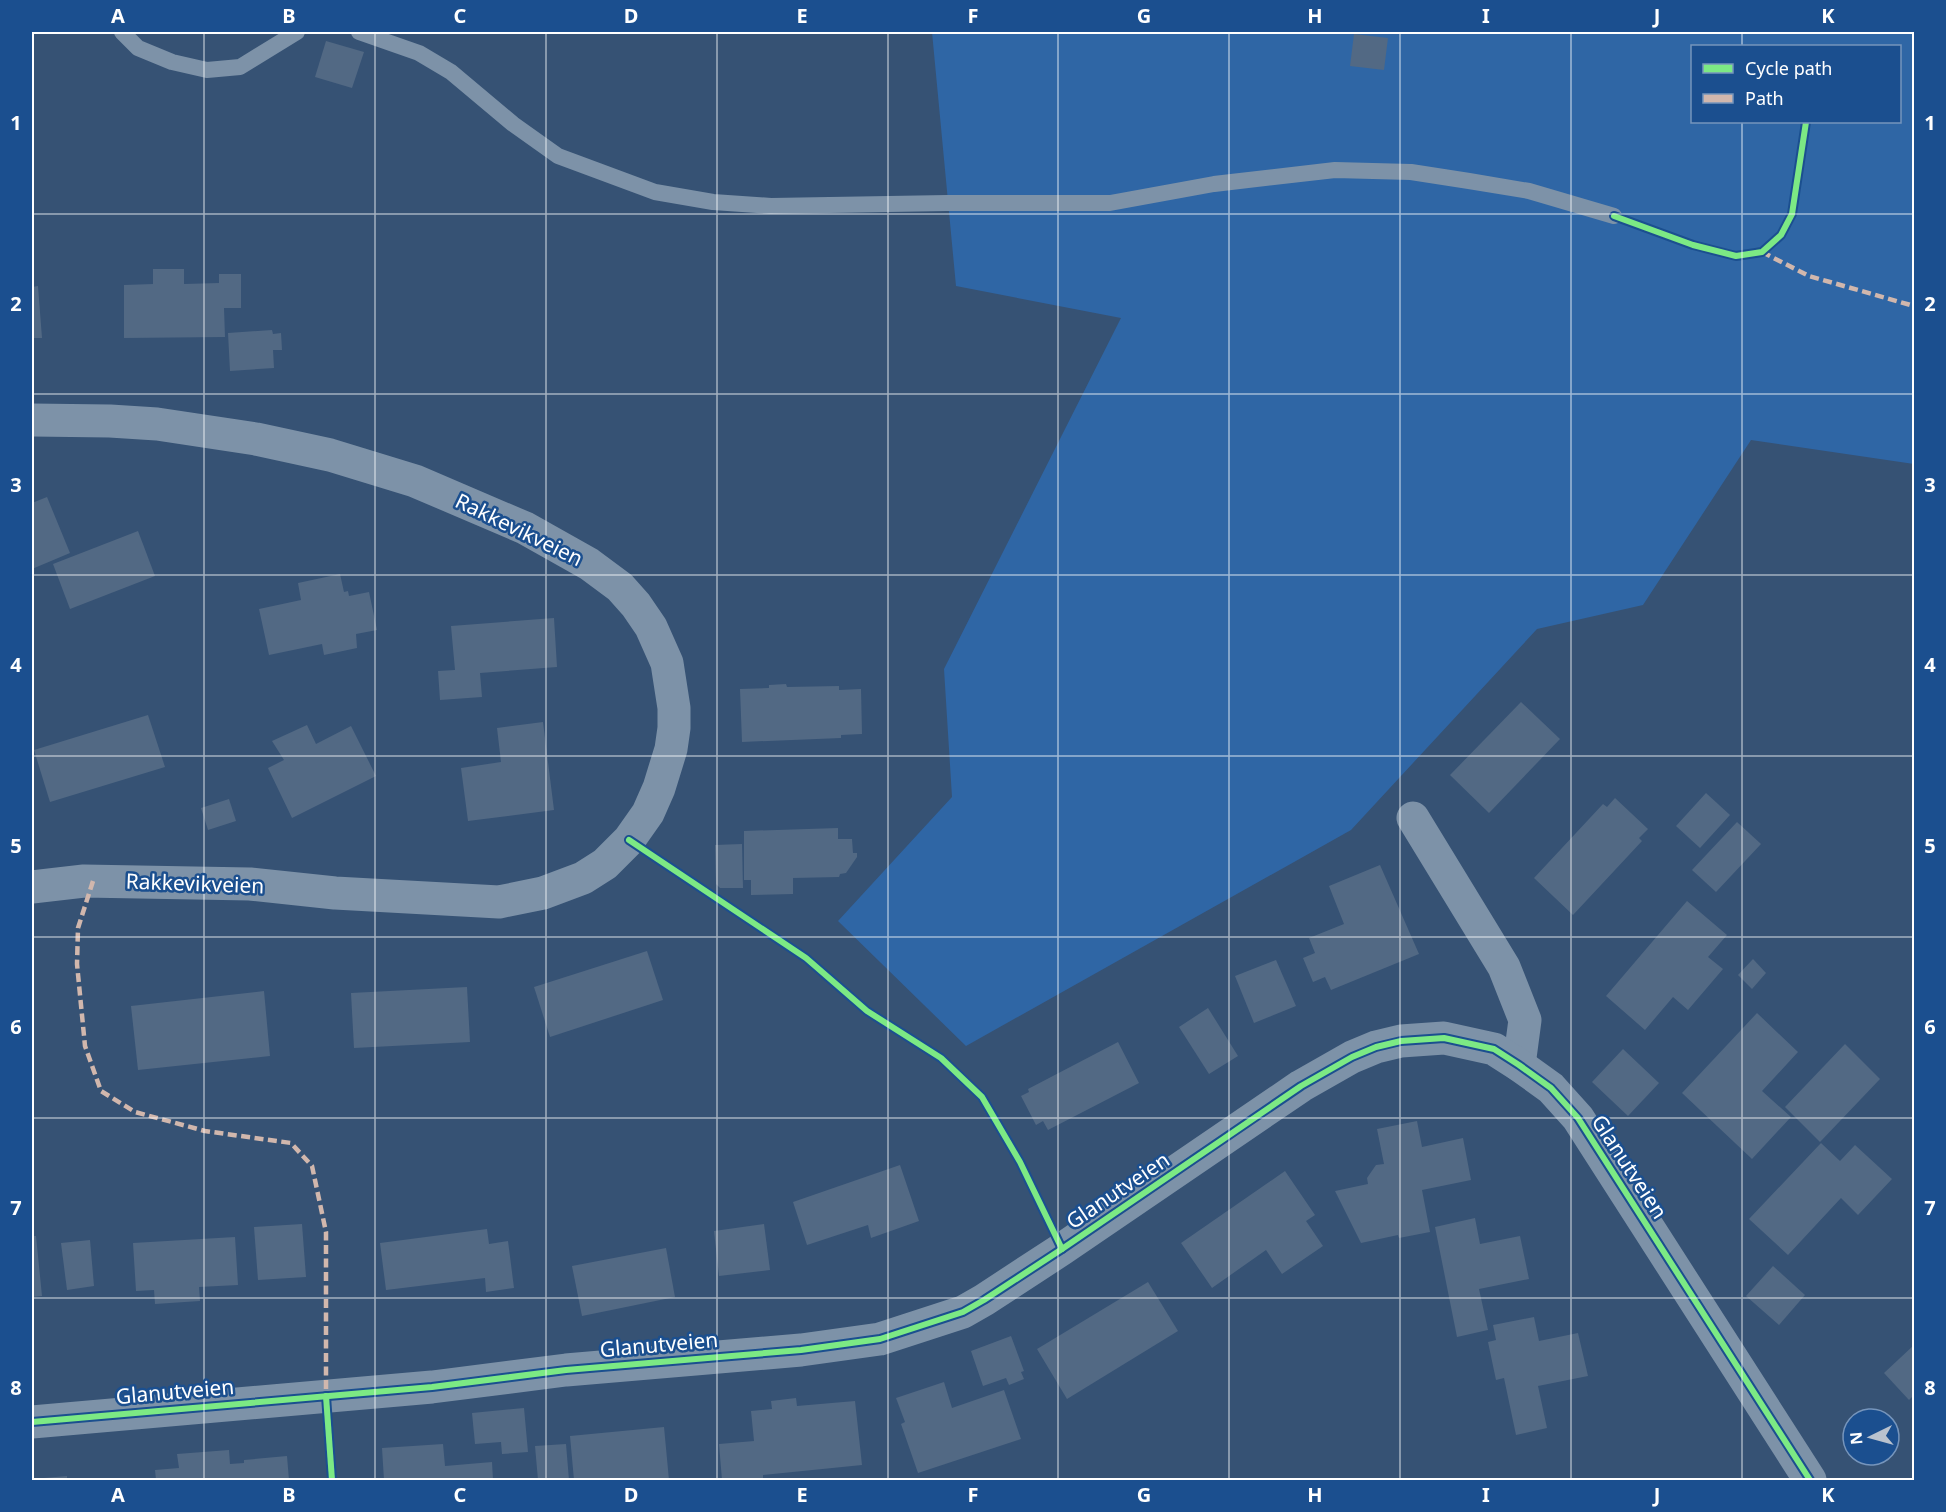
<svg xmlns="http://www.w3.org/2000/svg" width="1946" height="1512" viewBox="0 0 1946 1512" font-family="'Noto Sans',sans-serif">
  <style>
    .green { fill: #2f66a5; fill-rule: evenodd }
    .building { fill: #526984 }
    .lines { fill: none; stroke-linecap: round; stroke-linejoin: round }
    .service { stroke: #7d92a8; stroke-width: 16 }
    .minor { stroke: #7d92a8; stroke-width: 33 }
    .quiet { stroke: #d1b7ad; stroke-width: 4.5; stroke-dasharray: 9 4.5; stroke-linecap: butt }
    .cycleway-casing { stroke: #1b4f8f; stroke-width: 10 }
    .cycleway { stroke: #7ce984; stroke-width: 6 }
    .grid { fill: none; stroke: #fff; stroke-width: 1.5; stroke-opacity: 0.55 }
    .labels { text-anchor: middle; stroke-width: 5; stroke-linejoin: round; paint-order: stroke }
    .street-label { font-size: 21px; fill: #fff; stroke: #1b4f8f }
    .neatline { fill: none; stroke: #fff; stroke-width: 2 }
    .grid-label { font-size: 20px; text-anchor: middle; font-weight: bold; fill: #fff }
  </style>
  <rect width="100%" height="100%" fill="#365274"/>
  <!-- green -->
  <path class="green" d="M932 32H1908L1914 34V464L1751 440 1643 605 1537 629 1351 830 966 1046 838 921 952 797 944 669 1121 318 956 286ZM1692 46H1900V122H1692Z"/>
  <!-- building -->
  <g class="building">
    <path d="M1354 34 1388 38 1384 70 1350 66Z"/>
    <path d="M326 41 364 52 352 88 315 77Z"/>
    <path d="M153 269H184V284L219 283V274H241V308H224L225 337 124 338V285L153 284Z"/>
    <path d="M38 286 42 338H32V287Z"/>
    <path d="M272 330 273 334 281 333 282 350H273L274 368 230 371 228 333Z"/>
    <path d="M47 497 70 553 32 569V503Z"/>
    <path d="M138 531 155 576 70 609 53 564Z"/>
    <path d="M340 574 344 592 348 591 349 596 369 592 377 630 356 634 357 648 324 655 322 644 269 655 259 609 301 600 298 583Z"/>
    <path d="M554 618 557 667 480 673 482 697 440 700 438 671 455 670 451 626Z"/>
    <path d="M786 684 787 687 839 686V690L861 689 862 734 841 735V738L742 742 740 689 769 688V685Z"/>
    <path d="M1521 702 1560 739 1489 813 1450 775Z"/>
    <path d="M148 715 165 767 50 802 34 750Z"/>
    <path d="M543 722 554 810 468 821 461 768 501 762 497 728Z"/>
    <path d="M307 725 316 744 351 726 376 776 292 818 268 768 284 760 272 741Z"/>
    <path d="M1706 793 1730 815 1700 848 1676 826Z"/>
    <path d="M1615 798 1648 829 1639 838 1642 841 1573 915 1534 878 1603 804 1607 807Z"/>
    <path d="M229 799 236 821 208 830 201 808Z"/>
    <path d="M1737 822 1761 844 1716 892 1692 870Z"/>
    <path d="M838 828V839H852L853 853H857V857L846 873 840 874 839 877 793 878V894L751 895V880H744V831Z"/>
    <path d="M742 844 743 888H720L716 884 715 845Z"/>
    <path d="M1380 865 1419 954 1331 990 1325 977 1313 982 1303 958 1315 953 1309 938 1344 924 1329 886Z"/>
    <path d="M1687 901 1727 935 1708 957 1723 969 1688 1010 1673 997 1645 1030 1606 996Z"/>
    <path d="M647 951 663 1000 550 1037 534 987Z"/>
    <path d="M1753 959 1766 973 1752 989 1738 975Z"/>
    <path d="M1276 960 1296 1006 1254 1023 1235 976Z"/>
    <path d="M467 987 470 1042 354 1048 351 993Z"/>
    <path d="M264 991 270 1056 138 1070 131 1006Z"/>
    <path d="M1208 1008 1238 1056 1209 1074 1179 1027Z"/>
    <path d="M1757 1013 1798 1052 1762 1091 1791 1117 1752 1159 1682 1093Z"/>
    <path d="M1118 1042 1139 1083 1048 1130 1043 1121 1036 1125 1021 1096 1029 1092 1028 1089Z"/>
    <path d="M1845 1044 1880 1079 1820 1142 1785 1107Z"/>
    <path d="M1623 1049 1659 1083 1628 1116 1592 1082Z"/>
    <path d="M1417 1121 1422 1147 1463 1138 1471 1180 1422 1190 1430 1232 1399 1238 1398 1235 1361 1243 1335 1191 1368 1184 1367 1178 1376 1165 1384 1164 1377 1129Z"/>
    <path d="M1821 1143 1840 1161 1855 1145 1892 1179 1858 1215 1841 1198 1788 1255 1749 1219Z"/>
    <path d="M900 1165 919 1221 871 1238 868 1225 807 1245 793 1202Z"/>
    <path d="M1285 1171 1315 1215 1306 1221 1323 1246 1282 1274 1266 1250 1212 1288 1181 1243Z"/>
    <path d="M1475 1218 1480 1244 1520 1236 1529 1279 1479 1289 1488 1330 1457 1337 1435 1227Z"/>
    <path d="M302 1224 306 1277 258 1280 254 1227Z"/>
    <path d="M764 1224 770 1270 719 1276 714 1231Z"/>
    <path d="M487 1229 489 1244 508 1241 514 1288 486 1292 485 1278 386 1290 380 1243Z"/>
    <path d="M32 1236H36L42 1296 32 1297Z"/>
    <path d="M235 1237 238 1285 199 1287 200 1301 155 1304 154 1290 136 1291 133 1243Z"/>
    <path d="M90 1240 94 1286 67 1290 61 1243Z"/>
    <path d="M666 1248 675 1297 582 1316 572 1266Z"/>
    <path d="M1773 1266 1805 1295 1779 1325 1746 1296Z"/>
    <path d="M1148 1282 1178 1331 1067 1399 1037 1349Z"/>
    <path d="M1534 1317 1539 1341 1578 1333 1588 1376 1538 1386 1547 1428 1516 1435 1504 1378 1496 1380 1488 1342 1496 1340 1493 1325Z"/>
    <path d="M1011 1336 1024 1371 1021 1372 1024 1379 1009 1385 1006 1378 983 1386 971 1351Z"/>
    <path d="M1914 1345V1395L1909 1400 1884 1373Z"/>
    <path d="M944 1382 952 1408 1004 1390 1021 1439 918 1473 901 1424 905 1422 896 1398Z"/>
    <path d="M796 1398 797 1406 855 1401 862 1465 763 1475V1480H722L719 1444 754 1441 751 1411 772 1409 771 1401Z"/>
    <path d="M524 1408 528 1452 502 1454 501 1442 475 1444 472 1413Z"/>
    <path d="M664 1427 669 1480H574L570 1436Z"/>
    <path d="M443 1444 445 1466 492 1462 493 1480H384L382 1448Z"/>
    <path d="M566 1444 569 1480H538L535 1446Z"/>
    <path d="M229 1450 230 1464 244 1463V1460L287 1456 289 1480H156L155 1470 179 1468 177 1454Z"/>
    <path d="M67 1476V1480H32V1479Z"/>
  </g>
  <g class="lines">
    <!-- service -->
    <g class="service">
      <path d="M122 32 138 48 172 62 207 70 240 67 297 32"/>
      <path d="M359 32 419 53 451 72 513 124 558 156 655 192 713 202 771 206 947 203H1110L1214 184 1335 170 1411 172 1469 181 1529 191 1614 216"/>
    </g>
    <!-- minor -->
    <g class="minor">
      <path d="M32 420 110 421 157 424 256 439 330 455 415 481 525 528 589 564 620 587 636 605 651 627 667 663 674 708V728L671 749 659 788 648 813 629 840 605 864 583 878 543 893 499 902 335 893 250 884 84 881 32 887"/>
      <path d="M1413 818 1504 967 1525 1020 1519 1065"/>
      <path d="M32 1422 432 1387 566 1370 801 1350 880 1339 963 1312 984 1300 1062 1249 1301 1086 1352 1057 1376 1047 1401 1041 1444 1038 1494 1049 1519 1065 1551 1088 1578 1118 1810 1480"/>
    </g>
    <!-- quiet -->
    <g class="quiet">
      <path d="M1762 252 1809 276 1914 306"/>
      <path d="M93 881 78 928 77 964 85 1046 101 1091 135 1112 205 1131 291 1143 312 1166 326 1232V1396"/>
    </g>
    <!-- cycleway casing -->
    <g class="cycleway-casing">
      <g id="cycleway">
        <path d="M1614 216 1693 245 1736 256 1762 252 1781 235 1792 214 1806 122"/>
        <path d="M629 840 806 958 867 1011 941 1058 982 1097 1020 1162 1062 1249"/>
        <path d="M326 1396 332 1480"/>
        <path d="M32 1422 432 1387 566 1370 801 1350 880 1339 963 1312 984 1300 1062 1249 1301 1086 1352 1057 1376 1047 1401 1041 1444 1038 1494 1049 1519 1065 1551 1088 1578 1118 1810 1480"/>
      </g>
    </g>
    <!-- cycleway -->
    <use href="#cycleway" class="cycleway"/>
  </g>
  <!-- grid -->
  <path class="grid" d="M204 32V1480M375 32V1480M546 32V1480M717 32V1480M888 32V1480M1058 32V1480M1229 32V1480M1400 32V1480M1571 32V1480M1742 32V46M1742 122V1480M32 214H1914M32 394H1914M32 575H1914M32 756H1914M32 937H1914M32 1118H1914M32 1298H1914"/>
  <g class="labels">
    <!-- street labels -->
    <g class="street-label">
      <text transform="translate(519 530) rotate(26)" y="7">Rakkevikveien</text>
      <text transform="translate(195 884) rotate(2)" y="7">Rakkevikveien</text>
      <text transform="translate(1629 1167) rotate(57)" y="7">Glanutveien</text>
      <text transform="translate(1118 1191) rotate(-34)" y="7">Glanutveien</text>
      <text transform="translate(659 1345) rotate(-5)" y="7">Glanutveien</text>
      <text transform="translate(175 1392) rotate(-5)" y="7">Glanutveien</text>
    </g>
  </g>
  <!-- border -->
  <rect width="1946" height="1512" fill="none" stroke="#1b4f8f" stroke-width="66"/>
  <!-- legend -->
  <rect x="1691" y="45" width="210" height="78" fill="#1b4f8f" stroke="#7695bc" stroke-width="1.5"/>
  <rect x="1703" y="64" width="30" height="9" fill="#7ce984" stroke="#7695bc" stroke-width="1.5"/>
  <text x="1745" y="75" font-size="18" fill="#ffffff">Cycle path</text>
  <rect x="1703" y="94" width="30" height="9" fill="#d1b7ad" stroke="#7695bc" stroke-width="1.5"/>
  <text x="1745" y="105" font-size="18" fill="#ffffff">Path</text>
  <!-- north arrow -->
  <g transform="translate(1871 1437) rotate(265)"><circle r="28" fill="#1b4f8f" stroke="#7695bc" stroke-width="1.5"/>
  <path d="M0-4.5L10 22L0 15L-10 22Z" fill="#b9c2ce"/>
  <text y="-9" font-size="16" font-weight="bold" text-anchor="middle" fill="#ffffff">N</text>
  </g>
  <rect x="33" y="33" width="1880" height="1446" class="neatline"/>
  <g class="grid-label">
    <text x="118" y="23">A</text>
    <text x="289" y="23">B</text>
    <text x="460" y="23">C</text>
    <text x="631" y="23">D</text>
    <text x="802" y="23">E</text>
    <text x="973" y="23">F</text>
    <text x="1144" y="23">G</text>
    <text x="1315" y="23">H</text>
    <text x="1486" y="23">I</text>
    <text x="1657" y="23">J</text>
    <text x="1828" y="23">K</text>
    <text x="16" y="130">1</text>
    <text x="1930" y="130">1</text>
    <text x="16" y="311">2</text>
    <text x="1930" y="311">2</text>
    <text x="16" y="492">3</text>
    <text x="1930" y="492">3</text>
    <text x="16" y="672">4</text>
    <text x="1930" y="672">4</text>
    <text x="16" y="853">5</text>
    <text x="1930" y="853">5</text>
    <text x="16" y="1034">6</text>
    <text x="1930" y="1034">6</text>
    <text x="16" y="1215">7</text>
    <text x="1930" y="1215">7</text>
    <text x="16" y="1395">8</text>
    <text x="1930" y="1395">8</text>
    <text x="118" y="1502">A</text>
    <text x="289" y="1502">B</text>
    <text x="460" y="1502">C</text>
    <text x="631" y="1502">D</text>
    <text x="802" y="1502">E</text>
    <text x="973" y="1502">F</text>
    <text x="1144" y="1502">G</text>
    <text x="1315" y="1502">H</text>
    <text x="1486" y="1502">I</text>
    <text x="1657" y="1502">J</text>
    <text x="1828" y="1502">K</text>
  </g>
</svg>
